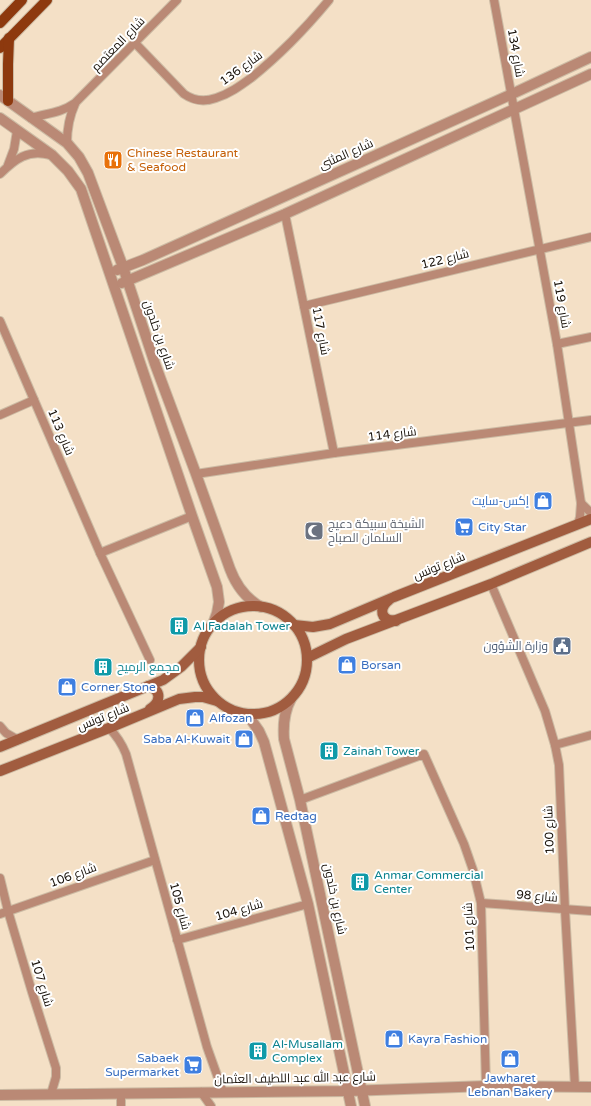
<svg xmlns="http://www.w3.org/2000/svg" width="591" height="1106" viewBox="0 0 591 1106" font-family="'Varela Round',Cairo,sans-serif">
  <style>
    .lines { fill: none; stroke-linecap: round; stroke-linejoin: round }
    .minor-casing { stroke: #ccbba4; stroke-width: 10 }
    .tertiary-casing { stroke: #ccbba4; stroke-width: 12 }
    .secondary-casing { stroke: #ccbba4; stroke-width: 12 }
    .primary-casing { stroke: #ccbba4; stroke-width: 12 }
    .minor { stroke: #ba8975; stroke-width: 8 }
    .tertiary { stroke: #ba8975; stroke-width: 10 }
    .secondary { stroke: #a15c3f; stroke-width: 10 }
    .primary { stroke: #8d390e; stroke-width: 10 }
    .labels { text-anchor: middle; stroke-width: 4; stroke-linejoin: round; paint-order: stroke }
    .street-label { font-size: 12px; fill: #181109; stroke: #fff }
    .food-label { font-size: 12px; fill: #c56008; stroke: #fff; text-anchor: start }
    .shop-label { font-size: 12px; fill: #366cbe; stroke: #fff; text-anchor: start }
    .worship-label { font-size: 12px; fill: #5b616d; stroke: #fff; text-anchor: start }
    .culture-label { font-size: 12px; fill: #0d838f; stroke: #fff; text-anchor: start }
    .service-label { font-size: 12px; fill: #4e5e75; stroke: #fff; text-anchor: end }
  </style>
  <rect width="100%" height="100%" fill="#f4e0c6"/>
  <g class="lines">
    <!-- minor casing -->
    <g class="minor-casing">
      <g id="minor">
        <path d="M494 0 557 344 581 503 580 517 578 524"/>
        <path d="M135 43 184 94C194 101 205 102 216 98 229 94 240 86 251 78 280 55 305 29 329 0"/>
        <path d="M31 118C48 113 61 113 75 103L177 0"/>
        <path d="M67 143C67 129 69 117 75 104"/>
        <path d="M8 165 14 149 17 131"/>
        <path d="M0 174C15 159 28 149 50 155"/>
        <path d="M285 214 334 453"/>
        <path d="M304 306 591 237"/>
        <path d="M0 321 100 553 150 660"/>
        <path d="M557 344 591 337"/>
        <path d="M0 415 34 400"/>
        <path d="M196 474 334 453 591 420"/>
        <path d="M581 503 591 513"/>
        <path d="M100 553 192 516"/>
        <path d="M491 584 545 711 555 745 559 765 565 910 575 1087"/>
        <path d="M0 726 6 733 18 740"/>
        <path d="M109 728C117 736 122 744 126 754L207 1047 223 1092"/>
        <path d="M555 745 591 735"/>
        <path d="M300 800 424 754 464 844 473 870 481 903 486 1086"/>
        <path d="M0 878 8 911 32 992 56 1068V1077L51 1094"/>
        <path d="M481 903 591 911"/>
        <path d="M0 914 155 860"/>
        <path d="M177 940 308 904"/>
        <path d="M201 1092 211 1106"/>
        <path d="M121 1093V1106"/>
      </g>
    </g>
    <!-- tertiary casing -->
    <g class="tertiary-casing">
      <g id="tertiary">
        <path d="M0 95 67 143 79 157 88 173 123 267 155 364 196 474 230 569C236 585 245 598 261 607"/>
        <path d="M0 118 52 155 68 171 81 189 192 516 217 587 219 602 217 613 213 624"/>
        <path d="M117 270 143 260 512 94 591 57"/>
        <path d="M122 283 285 214 591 74"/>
        <path d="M291 699C284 712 283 724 284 739L300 800 365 1106"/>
        <path d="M247 714 259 731 264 742 308 904 351 1106"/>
        <path d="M0 1095 349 1091 486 1086 591 1087"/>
      </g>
    </g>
    <!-- secondary casing -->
    <g class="secondary-casing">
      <g id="secondary">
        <path d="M389 600C381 606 379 616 389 620 390 620 396 621 396 621"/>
        <circle cx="253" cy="660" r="54"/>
        <path d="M294 625 313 627 330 624 394 597 591 519"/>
        <path d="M307 658 346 639 491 584 591 542"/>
        <path d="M148 686C162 690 161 702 150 709"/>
        <path d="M0 747 163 680 181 667 201 647"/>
        <path d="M0 771 109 728 179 699 195 697H203L217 701"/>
      </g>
    </g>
    <!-- primary casing -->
    <g class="primary-casing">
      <g id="primary">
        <path d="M0 23 22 0"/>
        <path d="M0 48 47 0"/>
        <path d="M8 101V64L9 38"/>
      </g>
    </g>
    <!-- minor -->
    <use href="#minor" class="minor"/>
    <!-- tertiary -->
    <use href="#tertiary" class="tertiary"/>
    <!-- secondary -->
    <use href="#secondary" class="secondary"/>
    <!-- primary -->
    <use href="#primary" class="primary"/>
  </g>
  <!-- icons -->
  <defs>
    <g id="restaurant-square" transform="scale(1)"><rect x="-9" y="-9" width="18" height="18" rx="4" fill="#e8710a" stroke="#fff"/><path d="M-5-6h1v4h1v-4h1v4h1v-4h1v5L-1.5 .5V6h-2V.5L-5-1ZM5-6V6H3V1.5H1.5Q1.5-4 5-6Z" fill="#fff"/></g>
    <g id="shop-square" transform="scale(1)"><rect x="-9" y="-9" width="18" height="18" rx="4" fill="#3f7fe0" stroke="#fff"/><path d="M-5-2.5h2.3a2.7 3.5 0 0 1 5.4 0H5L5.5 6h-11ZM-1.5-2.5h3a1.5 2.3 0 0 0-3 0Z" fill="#fff"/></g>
    <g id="supermarket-square" transform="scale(1)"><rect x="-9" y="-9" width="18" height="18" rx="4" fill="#3f7fe0" stroke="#fff"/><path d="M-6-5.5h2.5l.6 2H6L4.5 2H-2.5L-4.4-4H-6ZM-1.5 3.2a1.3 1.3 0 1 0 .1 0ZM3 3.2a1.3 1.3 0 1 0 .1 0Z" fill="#fff"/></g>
    <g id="mosque-square" transform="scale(1)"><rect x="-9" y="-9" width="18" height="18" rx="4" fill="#6b7280" stroke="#fff"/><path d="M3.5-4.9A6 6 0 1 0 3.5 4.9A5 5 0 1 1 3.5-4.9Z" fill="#fff"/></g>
    <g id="building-square" transform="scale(1)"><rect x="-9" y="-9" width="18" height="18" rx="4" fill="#0f9aa8" stroke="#fff"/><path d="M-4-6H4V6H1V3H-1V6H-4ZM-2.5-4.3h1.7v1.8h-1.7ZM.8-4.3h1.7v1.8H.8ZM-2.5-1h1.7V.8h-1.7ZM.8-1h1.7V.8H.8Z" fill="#fff"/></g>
    <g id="civic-square" transform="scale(1)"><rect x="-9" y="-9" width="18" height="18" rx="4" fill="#5c6f8a" stroke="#fff"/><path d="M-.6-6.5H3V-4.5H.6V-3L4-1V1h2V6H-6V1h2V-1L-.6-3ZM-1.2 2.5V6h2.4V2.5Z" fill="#fff"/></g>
  </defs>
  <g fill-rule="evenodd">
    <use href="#restaurant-square" x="113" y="160"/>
    <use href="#shop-square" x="543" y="501"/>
    <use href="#supermarket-square" x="464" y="527"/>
    <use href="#mosque-square" x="314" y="531"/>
    <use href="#building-square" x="179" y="626"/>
    <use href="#civic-square" x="562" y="646"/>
    <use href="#shop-square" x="347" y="665"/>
    <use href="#building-square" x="103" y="667"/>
    <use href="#shop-square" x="67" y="687"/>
    <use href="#shop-square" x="195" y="718"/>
    <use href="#shop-square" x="244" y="739"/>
    <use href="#building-square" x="329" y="751"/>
    <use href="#shop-square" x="261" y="816"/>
    <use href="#building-square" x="360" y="882"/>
    <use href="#shop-square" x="394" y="1039"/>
    <use href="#building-square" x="258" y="1051"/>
    <use href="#shop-square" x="510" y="1059"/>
    <use href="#supermarket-square" x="193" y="1065"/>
  </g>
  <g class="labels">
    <!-- street labels -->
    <g class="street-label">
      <text transform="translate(118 44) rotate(-46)" y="4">شارع المعتصم</text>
      <text transform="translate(516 53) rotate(80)" y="4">شارع 134</text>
      <text transform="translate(241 68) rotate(-36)" y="4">شارع 136</text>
      <text transform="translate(346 154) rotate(-24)" y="4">شارع المثنى</text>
      <text transform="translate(445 259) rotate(-14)" y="4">شارع 122</text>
      <text transform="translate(562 304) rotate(80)" y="4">شارع 119</text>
      <text transform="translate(321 331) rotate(79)" y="4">شارع 117</text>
      <text transform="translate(159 335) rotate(71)" y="4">شارع بن خلدون</text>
      <text transform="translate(61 432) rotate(67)" y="4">شارع 113</text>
      <text transform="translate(392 434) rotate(-7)" y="4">شارع 114</text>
      <text transform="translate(439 566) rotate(-22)" y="4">شارع تونس</text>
      <text transform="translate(103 717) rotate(-22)" y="4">شارع تونس</text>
      <text transform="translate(549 830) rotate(-92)" y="4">شارع 100</text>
      <text transform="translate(73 875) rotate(-20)" y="4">شارع 106</text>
      <text transform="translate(537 896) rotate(5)" y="4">شارع 98</text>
      <text transform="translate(335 899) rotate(78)" y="4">شارع بن خلدون</text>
      <text transform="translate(180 906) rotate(75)" y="4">شارع 105</text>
      <text transform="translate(239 910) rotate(-16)" y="4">شارع 104</text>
      <text transform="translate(469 927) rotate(-93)" y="4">شارع 101</text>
      <text transform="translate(42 983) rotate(73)" y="4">شارع 107</text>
      <text transform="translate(295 1078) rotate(-1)" y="4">شارع عبد الله عبد اللطيف العثمان</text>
    </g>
    <!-- food labels -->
    <g class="food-label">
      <text x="127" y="157">Chinese Restaurant<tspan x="127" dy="14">&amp; Seafood</tspan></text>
    </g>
    <!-- shop labels -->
    <g class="shop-label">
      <text x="529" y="505" text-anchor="end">إكس-سايت</text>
      <text x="478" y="531">City Star</text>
      <text x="361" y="669">Borsan</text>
      <text x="81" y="691">Corner Stone</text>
      <text x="209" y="722">Alfozan</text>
      <text x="230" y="743" text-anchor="end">Saba Al-Kuwait</text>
      <text x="275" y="820">Redtag</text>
      <text x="408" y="1043">Kayra Fashion</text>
      <text x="179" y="1062" text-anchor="end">Sabaek<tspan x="179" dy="14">Supermarket</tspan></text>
      <text x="510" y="1082" text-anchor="middle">Jawharet<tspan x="510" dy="14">Lebnan Bakery</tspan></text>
    </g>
    <!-- worship labels -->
    <g class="worship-label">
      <text x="328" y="528">الشيخة سبيكة دعيج<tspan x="328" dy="14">السلمان الصباح</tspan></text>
    </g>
    <!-- culture labels -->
    <g class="culture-label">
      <text x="193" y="630">Al Fadalah Tower</text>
      <text x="117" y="671">مجمع الرميح</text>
      <text x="343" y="755">Zainah Tower</text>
      <text x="374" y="879">Anmar Commercial<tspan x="374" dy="14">Center</tspan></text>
      <text x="272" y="1048">Al-Musallam<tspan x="272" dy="14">Complex</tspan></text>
    </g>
    <!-- service labels -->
    <g class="service-label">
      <text x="548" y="650">وزارة الشؤون</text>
    </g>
  </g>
</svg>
